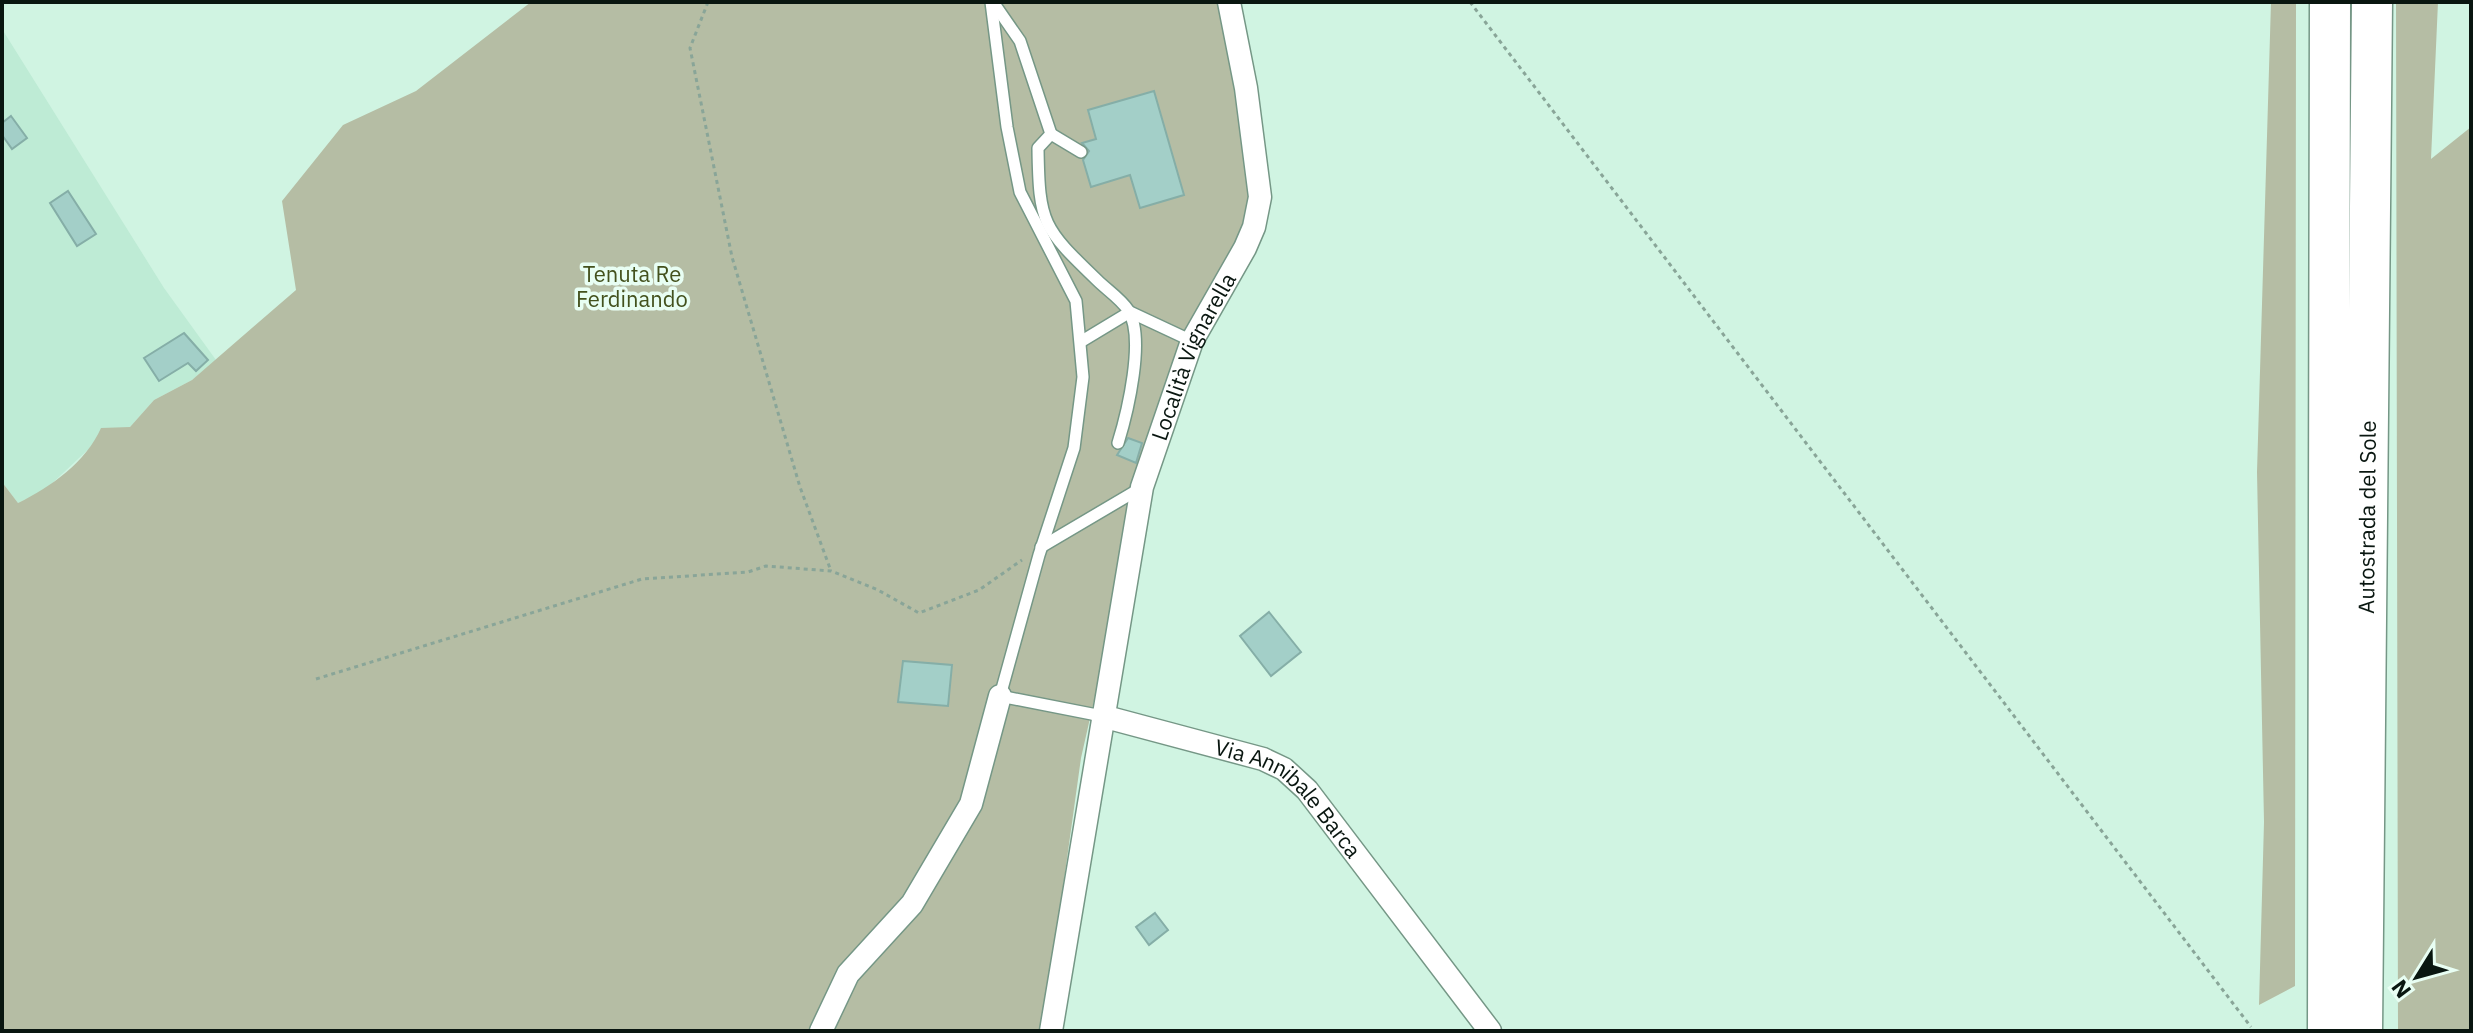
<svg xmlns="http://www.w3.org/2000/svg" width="2473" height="1033" viewBox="0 0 2473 1033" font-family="'IBM Plex Sans',sans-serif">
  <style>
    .built { fill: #beebd5 }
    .green { fill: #b5bda4 }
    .building { fill: #a3cfc8; stroke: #85aea7; stroke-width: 2 }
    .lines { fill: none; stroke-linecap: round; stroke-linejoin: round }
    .lane-casing { stroke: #759786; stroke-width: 14 }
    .street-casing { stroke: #759786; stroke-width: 25 }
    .highway-casing { stroke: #759786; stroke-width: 43 }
    .path { stroke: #89a598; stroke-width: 3; stroke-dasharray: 4 4; stroke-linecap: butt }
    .lane { stroke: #fff; stroke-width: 11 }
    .street { stroke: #fff; stroke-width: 22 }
    .highway { stroke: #fff; stroke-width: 40 }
    .labels { text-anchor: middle; stroke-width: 7; stroke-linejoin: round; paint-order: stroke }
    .park-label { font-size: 22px; fill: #43511d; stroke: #e8fef3 }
    .street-label { font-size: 22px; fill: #091610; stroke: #e8fef3 }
  </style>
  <rect width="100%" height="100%" fill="#d0f4e2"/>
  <!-- built -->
  <path class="built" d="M2 29 164 288 216 360 192 380 154 400 130 427 95 443 45 490 18 503 2 482Z"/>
  <!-- green -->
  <g class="green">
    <path d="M531 2H1220L1252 180 1249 222 1193 322 1100 674 1081 758 1043 1031H2V482L18 503C51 487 86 462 101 428L130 427 154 400 192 380 296 290 282 201 343 125 416 91Z"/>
    <path d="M2271 2H2296L2295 986 2259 1005 2264 822 2257 472Z"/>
    <path d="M2396 2H2438L2431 159 2471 127V1031H2398Z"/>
  </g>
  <!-- building -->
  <g class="building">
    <path d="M1154 91 1184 195 1140 208 1130 175 1091 187 1083 160 1089 151 1082 143 1096 139 1088 110Z"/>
    <path d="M11 116 27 138 12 149 2 135V123Z"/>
    <path d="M68 191 96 234 77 246 50 203Z"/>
    <path d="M184 333 208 360 196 371 188 363 159 381 144 358Z"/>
    <path d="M1128 438 1142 443 1136 463 1117 455Z"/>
    <path d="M1269 612 1301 652 1271 676 1240 636Z"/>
    <path d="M903 661 952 665 948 706 898 702Z"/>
    <path d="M1155 913 1168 930 1149 945 1136 927Z"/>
  </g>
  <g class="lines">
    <!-- lane casing -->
    <g class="lane-casing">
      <g id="lane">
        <path d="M991 2 1007 127 1020 192 1076 301 1083 377 1074 448 1039 555 1000 696 1102 716"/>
        <path d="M993 2 1020 41 1051 134 1038 148C1039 224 1043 228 1097 280 1107 290 1121 299 1128 310 1146 337 1127 414 1118 443"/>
        <path d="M1051 134 1081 152"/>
        <path d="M1082 341 1130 312 1192 341"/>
        <path d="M1041 547 1141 488"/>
      </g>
    </g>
    <!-- street casing -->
    <g class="street-casing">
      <g id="street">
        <path id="s1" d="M1102 716 1263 759 1284 769 1307 790 1490 1031"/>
        <path d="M821 1031 848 974 912 904 971 804 1000 696"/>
        <path id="s2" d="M1051 1031 1142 487 1192 341 1245 248 1254 227 1260 197 1246 88 1229 2"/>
      </g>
    </g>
    <!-- highway casing -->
    <g class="highway-casing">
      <g id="highway">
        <path d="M2328 1031 2330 2"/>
        <path id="s3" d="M2362 1031 2372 2"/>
      </g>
    </g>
    <!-- path -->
    <g class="path">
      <path d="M708 2 690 48 732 257 800 487 831 571"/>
      <path d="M1470 2 2251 1027"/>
      <path d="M316 679 642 579 748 572 766 566 831 571 878 590 919 613 979 590 1022 560"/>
    </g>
    <!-- lane -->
    <use href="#lane" class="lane"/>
    <!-- street -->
    <use href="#street" class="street"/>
    <!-- highway -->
    <use href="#highway" class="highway"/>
  </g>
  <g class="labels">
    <!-- park labels -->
    <g class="park-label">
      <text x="632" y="282">Tenuta Re<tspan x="632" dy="25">Ferdinando</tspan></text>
    </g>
    <!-- street labels -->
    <g class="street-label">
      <text dy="8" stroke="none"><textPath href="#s2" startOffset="692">Località Vignarella</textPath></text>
      <text dy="8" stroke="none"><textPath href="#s3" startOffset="514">Autostrada del Sole</textPath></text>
      <text dy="8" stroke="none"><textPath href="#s1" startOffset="210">Via Annibale Barca</textPath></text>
    </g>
  </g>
  <!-- border -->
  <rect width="2473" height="1033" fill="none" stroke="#091610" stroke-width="8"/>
  <!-- north arrow -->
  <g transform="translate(2417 977) rotate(233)" stroke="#e8fef3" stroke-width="6" paint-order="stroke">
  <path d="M0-6L14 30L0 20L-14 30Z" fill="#091610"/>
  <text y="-12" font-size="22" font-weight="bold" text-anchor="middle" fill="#091610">N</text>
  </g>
</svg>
